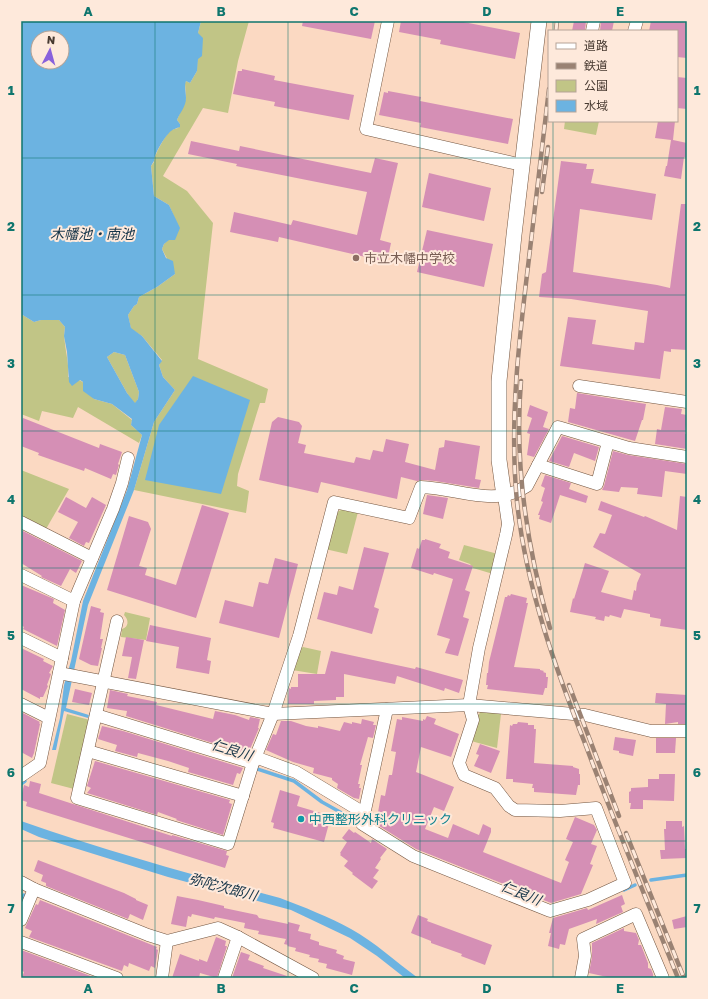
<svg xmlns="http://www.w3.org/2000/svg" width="708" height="999" viewBox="0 0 708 999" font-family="'Golos Text','Noto Sans JP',sans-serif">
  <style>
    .green { fill: #c1c586 }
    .water { fill: #6cb3e1; fill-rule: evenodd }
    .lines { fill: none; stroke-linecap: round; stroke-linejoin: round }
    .stream { stroke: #6cb3e1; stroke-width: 3.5 }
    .building { fill: #d58fb5 }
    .minor-casing { stroke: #735641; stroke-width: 13 }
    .tertiary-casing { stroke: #735641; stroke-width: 16 }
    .minor { stroke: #fff; stroke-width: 12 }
    .tertiary { stroke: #fff; stroke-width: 15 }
    .rail-casing { stroke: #9a8273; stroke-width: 4.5 }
    .rail { stroke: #fee9db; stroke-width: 3; stroke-dasharray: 9; stroke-linecap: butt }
    .grid { fill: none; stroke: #0f766e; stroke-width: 1; stroke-opacity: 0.55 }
    .education-dot { fill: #8d6e63; stroke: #fee9db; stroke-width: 1.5 }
    .culture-dot { fill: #0f9aa8; stroke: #fee9db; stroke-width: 1.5 }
    .labels { text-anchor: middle; stroke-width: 4; stroke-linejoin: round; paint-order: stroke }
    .education-label { font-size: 13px; fill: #785e54; stroke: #fee9db; text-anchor: start }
    .culture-label { font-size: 13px; fill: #0d838f; stroke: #fee9db; text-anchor: start }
    .water-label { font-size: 14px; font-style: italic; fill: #163549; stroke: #fee9db }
    .neatline { fill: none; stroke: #0f766e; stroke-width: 1.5 }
    .grid-label { font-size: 13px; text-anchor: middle; font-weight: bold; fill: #0f766e }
  </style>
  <rect width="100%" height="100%" fill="#fbd9c2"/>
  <!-- green -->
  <g class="green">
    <path d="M201 21 218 22 219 21H249L238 61 228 113 203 108 163 176 187 191 213 223 198 359 268 389 265 403H260L238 474 237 486 249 491 246 513 134 490 154 422 175 390 163 377 159 365 162 360 142 336 131 329 128 315 134 306 137 304 139 297 157 287 175 274 162 249 164 244 179 228 169 205 154 196 151 166 154 162C154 155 166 134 171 130 173 129 176 129 178 128L180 124 177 120 186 98 185 83 186 81 190 83 197 71 198 33Z"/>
    <path d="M565 121H599L596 135 564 129Z"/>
    <path d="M21 314 34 322 41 320H59L65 327C62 343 70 360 68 377 87 381 85 384 94 399L112 404 132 420 131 425 142 435 139 443 78 407 73 418 42 411 39 421 21 414Z"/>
    <path d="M114 352 125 355 139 392 138 399 135 404 127 393 107 357Z"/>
    <path d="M21 470 69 489 46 529 21 516Z"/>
    <path d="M343 509 358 512 347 554 325 549 335 513Z"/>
    <path d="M464 545 498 554 493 574 473 568 470 564 459 560Z"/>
    <path d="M125 612 150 618 146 640 121 637 122 629C129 627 129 620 124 615Z"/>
    <path d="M303 647 321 651 317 674 292 670 298 650Z"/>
    <path d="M481 711 501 714 497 748 471 741 477 717Z"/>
    <path d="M67 714 90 720 74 789 51 783Z"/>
  </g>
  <!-- water -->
  <g class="water">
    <path d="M21 21H201L198 33 203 38 202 56 198 59 197 71 190 83 186 81C184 86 186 92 186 98 186 107 180 112 177 120L180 124V127C177 128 173 129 171 131 165 136 154 154 154 161L151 166 154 196 169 205 180 228 175 240H169L164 244 162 249 166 258 173 261 175 274 157 287 139 297 137 304 134 306 128 315 131 328 142 336 162 361 159 365 163 377 175 390 154 422 134 490 88 605 66 708 89 715 88 718 64 711 56 750H52L60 718 64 685 71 661 83 601 127 490 142 435 131 425 132 419 112 404 94 399 83 391V382L80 380 72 386 69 382 67 352 64 336 65 327 59 320H41L34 322 21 314ZM38 38H62V62H38ZM114 352 125 355 139 392 138 399 135 403 127 393 107 357Z"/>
    <path d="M193 376 250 400 221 494 145 480 159 425Z"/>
    <path d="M21 821C106 851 193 875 280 898 304 907 329 917 351 929 375 942 396 962 418 978H405L377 956 350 938 291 910 168 877 39 837 21 829Z"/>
  </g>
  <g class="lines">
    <!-- stream -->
    <g class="stream">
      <path d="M254 768 294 781 322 802 349 817 360 825"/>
      <path d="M21 784 25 781"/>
      <path d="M651 880 687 875"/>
      <path d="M624 890 635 885"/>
      <path d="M21 901 24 895"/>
    </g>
  </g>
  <!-- building -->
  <g class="building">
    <path d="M303 21H375L371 39 302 26Z"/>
    <path d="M401 21H458L520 33 515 59 440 44 441 40 399 32Z"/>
    <path d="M574 21H586L585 31H572Z"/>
    <path d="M601 21H614L612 31H600Z"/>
    <path d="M651 21H677L687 23V58L677 57V31H649Z"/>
    <path d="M242 69 275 76 274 80 354 95 349 120 274 106 275 102 233 94 238 71H242Z"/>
    <path d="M677 77 687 78V109L677 108Z"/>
    <path d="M388 91 421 97 420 101 513 119 508 144 420 127 421 123 379 115 384 92 388 93Z"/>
    <path d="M658 121H675L673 140 687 143V158L684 157 681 179 664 176 666 166H667L671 140 655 138Z"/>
    <path d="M191 141 239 151 240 146 371 173 375 158 398 163 380 240 391 243 387 262 279 237 278 242 230 232 234 212 291 225 293 220 357 235 367 192 236 166 237 164 188 154Z"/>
    <path d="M561 161 587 164 586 169H594L591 183 656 194 652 220 580 209 573 272 657 285 670 288 681 204H687V350L671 349V352L664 351 660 379 560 366 568 317 596 320 592 344 634 350 635 342 644 343 648 311 571 299 539 297 542 274 546 272Z"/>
    <path d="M429 173 491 188 484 221 422 207Z"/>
    <path d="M427 230 493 244 484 287 417 272Z"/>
    <path d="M577 393 646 404 643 420H642L635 441 568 422 570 408 575 409Z"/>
    <path d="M530 405 548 412 543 427 549 429 534 457 527 455 530 434 527 433 532 418 527 416Z"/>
    <path d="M665 407 682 409 681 414 687 415 685 434H687V449L655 444 657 429 661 430Z"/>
    <path d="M278 417 299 422 302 426 298 443 306 445 304 453 354 463 356 457 370 460 373 450 383 452 386 439 409 444 405 462 435 470 439 448 444 447 445 440 480 446 475 479 481 480 479 488 435 481 422 480 417 481 401 477 397 499 321 482 318 493 259 480 272 422Z"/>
    <path d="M23 418 99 448 100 444 122 452 118 464 119 465 116 475 113 474 111 479 85 468 84 471 38 455 39 453 21 446V423Z"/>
    <path d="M562 436 599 447 595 461 574 453 569 467 549 461Z"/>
    <path d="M613 451 628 455 687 464V474L665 471 662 497 637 494 638 488 621 487 619 492 602 490 604 486Z"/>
    <path d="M545 475 571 483 569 489 588 496 586 503 560 495 551 523 539 519 540 515H538L543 502 541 501 545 488 541 486Z"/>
    <path d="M427 495 448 498 443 519 423 514Z"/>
    <path d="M680 496 687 497V630L660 626 661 619 650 617V614L624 609 621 618 610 615 609 617 605 616 604 621 595 619 596 617 570 612 573 598 574 599 585 563 609 571 601 592 632 600 634 590 636 591 637 583 641 574 593 547 600 533 605 534 612 515 598 510 601 501 644 517 645 516 677 530Z"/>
    <path d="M66 497 86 508 92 497 106 505 89 543 86 542 84 546 69 538 78 522 58 512Z"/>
    <path d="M202 505 229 513 196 618 107 590 129 516 148 522 151 529 139 566 147 568 145 575 176 585Z"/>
    <path d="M21 530 82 561 76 573 70 569 61 586 41 577 42 576 21 563Z"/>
    <path d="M425 539 441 544 439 548 450 552 448 558 473 566 465 590 470 592 463 617 469 619 458 656 445 653 450 639 437 635 453 579 434 573 433 575 411 568 417 548 419 549 422 540H425Z"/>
    <path d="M364 547 389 553 374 607 379 609 372 634 317 619 324 592 337 595 339 586 353 590Z"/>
    <path d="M275 558 298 564 279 638 219 623 225 600 253 607 259 582 268 584Z"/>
    <path d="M21 585 54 599 53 603 65 610 57 646 23 629 24 627 21 625Z"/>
    <path d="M511 594 527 598 526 603H528L514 667 540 669V670L544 671 543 672 546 673V677H548L547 688H545L543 695 487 689 488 685H486L487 673H488L489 662 505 597H507L508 595 510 596Z"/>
    <path d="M91 606 101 609 100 612 104 613 100 639H103L101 648H102L98 666 91 665 79 659Z"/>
    <path d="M150 625 211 638 207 660 211 661 209 674 176 668 179 647 146 641Z"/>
    <path d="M126 637 144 640 136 679 128 678 132 657 122 656Z"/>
    <path d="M21 648 44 659 43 661 53 666 49 673 51 674 47 685 48 686 43 697H40V699L21 689Z"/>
    <path d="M331 651 415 669 416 667 463 680 459 693 445 688 444 691 397 676 395 684 344 674V697H336V700L314 701V704H288L289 688 291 689V687H298V674H325Z"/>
    <path d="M75 689 92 693 89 705 72 702Z"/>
    <path d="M110 690 128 694 127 696 157 702 156 705 213 719 215 711 235 715 249 720 250 717 260 719 258 728H259L248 754 126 716 127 711 107 708Z"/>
    <path d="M656 693 687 695 686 724H678V722L665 724 666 704 655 703Z"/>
    <path d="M21 712 40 722 39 723 40 724 34 753 32 758 21 752Z"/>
    <path d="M427 716 436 719 434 724 459 734 451 757 421 747 416 772 454 787 444 811 434 807 425 829 448 838 453 824 479 835 483 824 491 828V832L483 852 561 883 569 862 565 860 573 842 566 839 575 817 594 825 597 830 591 844 597 846 590 864 593 865 581 894 551 903 416 849 376 824 381 795 385 796 389 775H392L396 752 391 751 397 719 402 720V717L423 721V719L425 720Z"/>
    <path d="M362 719 374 722 373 725H376L373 738 368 737 360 765H362L358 784H360L359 788H361L359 799 354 798 337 788 338 784 332 780V778L313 773 314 768 293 762 266 750 273 734 276 735 281 721H291L306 726 318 728V726L340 731 344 722 352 724V722L361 724Z"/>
    <path d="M518 722 528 723V725H534V729H536L534 763 573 766V767L579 769V774H580V785H578L576 795 534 792V788H532L533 784 513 782V779H506L510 725 512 726 513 724H517Z"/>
    <path d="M102 726 123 731 243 768 240 774 237 773 233 785 188 772 189 768 168 761 138 753 137 757 115 751 117 745 98 739Z"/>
    <path d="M615 737 636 740 633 756 619 753V751L613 750Z"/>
    <path d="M656 738H676L675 753H656Z"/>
    <path d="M480 744 500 751 491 773 474 766 479 755 476 754Z"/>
    <path d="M95 761 230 800 229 803 232 804 223 835 176 820 177 819 158 812 157 815 87 793 91 788 87 786Z"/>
    <path d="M659 774H675L674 801 643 800V809H630L631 803H629V792L631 791V788L648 787V779H659Z"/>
    <path d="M30 781 41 784 39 793 172 836V835L227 851 226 855 229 856 225 868 26 806 27 802 21 800V797L24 785 29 787Z"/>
    <path d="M280 790 300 796 297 806 331 816 324 842 273 828 274 823 271 822Z"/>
    <path d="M666 821H682V827L684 826 685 849H687V858L661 859 660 850H665L664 829H666Z"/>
    <path d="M349 829 354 833 355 832 371 843 372 839 387 849 380 858 381 859 375 868 379 870 373 878 378 881 372 889 352 874 353 873 344 866 348 861 340 855 341 854 340 853 347 842 342 838Z"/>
    <path d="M38 860 124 893 136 899V900L148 905 143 920 130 914 128 919 46 886V883L41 881 43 875 34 871Z"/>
    <path d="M622 895 625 904 621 906 623 912 596 924 597 919 569 929 565 945 560 944 559 949 548 946 551 933H549L553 918 587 908 588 910Z"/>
    <path d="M177 896 198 900 224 906V908L257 915 259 918 288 924V922L300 925 298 931 311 934 310 939 319 942V945L337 950 336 953 344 956 343 959 355 962 352 975 326 968 327 964 318 962 319 959 309 957 310 955 295 951 296 948 287 946 288 945 284 944 286 939 258 934 259 931 244 928 245 923 215 917 214 919 192 914 191 917 188 916 186 927 171 924Z"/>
    <path d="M40 900 157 947 156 949 158 950 155 968 151 966 149 971 129 963 128 967 124 965 122 971 29 937 32 931 25 928 36 904 38 905Z"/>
    <path d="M418 915 428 919 427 921 492 945 485 965 461 956 462 954 431 943V941L411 933Z"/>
    <path d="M687 916V927L674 929 672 920Z"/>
    <path d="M624 928V931L636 933 639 940 638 945H641L648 963V968L651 969 653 974V978H606L607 977 589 973 592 957V943Z"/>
    <path d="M216 937 226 941 225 946H227L217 978 200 973 199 978H172L180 954 199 961V959L207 962Z"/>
    <path d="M21 950 24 951 96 978H22L24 972 21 970Z"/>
    <path d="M241 952 250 955 248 960 264 966 263 968 287 976V978H232Z"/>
  </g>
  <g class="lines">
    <!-- minor casing -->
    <g class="minor-casing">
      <g id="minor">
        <path d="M388 21 366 129 522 165"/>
        <path d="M592 31 594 21"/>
        <path d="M634 31 637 21"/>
        <path d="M579 386 687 402"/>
        <path d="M538 465 597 484 608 442"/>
        <path d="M21 522 92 558"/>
        <path d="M21 575 74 601"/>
        <path d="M117 621 77 798 228 844 253 763 273 714 299 636 334 502 409 518 421 487C458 488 493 508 527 486L558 427 629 448 687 457"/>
        <path d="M21 638 62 658"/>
        <path d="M59 673 273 714 469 705 585 715 651 731H687"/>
        <path d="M21 704 49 718"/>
        <path d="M387 709 362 824 413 856 550 911 588 900 625 883 596 808 560 811 515 810 509 806 495 788 464 775 459 763 473 720 469 705 479 648 506 535 508 524 504 496"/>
        <path d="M96 715 253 763"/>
        <path d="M88 751 243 796"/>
        <path d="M255 757 296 772 364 813"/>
        <path d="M21 776 40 763 74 601 113 509 122 483 128 458"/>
        <path d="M21 882 34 889 148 935 167 941 218 928 238 937 313 978"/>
        <path d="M21 920 34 889"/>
        <path d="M21 942 117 978"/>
        <path d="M162 978 167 941"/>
        <path d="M224 978 238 937"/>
        <path d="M581 978 585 956 583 939 636 914 663 978"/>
      </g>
    </g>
    <!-- tertiary casing -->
    <g class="tertiary-casing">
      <path id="tertiary" d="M504 496 499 460V381L514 235 539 21"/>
    </g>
    <!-- minor -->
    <use href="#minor" class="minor"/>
    <!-- tertiary -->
    <use href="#tertiary" class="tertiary"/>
    <!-- rail casing -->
    <g class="rail-casing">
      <g id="rail">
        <path d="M556 31 557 21"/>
        <path d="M549 89C542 145 536 202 529 258 519 340 509 421 517 502 526 587 555 667 586 746 615 824 647 901 678 978"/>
        <path d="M542 192 548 147"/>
        <path d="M521 381C514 465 527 548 550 628"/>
        <path d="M569 685 619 816"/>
        <path d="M626 833 684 978"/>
      </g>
    </g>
    <!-- rail -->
    <use href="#rail" class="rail"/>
  </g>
  <!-- grid -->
  <path class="grid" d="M155 21V978M288 21V978M420 21V978M553 21V31M553 121V978M21 158H687M21 295H687M21 431H687M21 568H687M21 704H687M21 841H687"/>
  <!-- markers -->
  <circle class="education-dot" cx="356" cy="258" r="4"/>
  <circle class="culture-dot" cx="301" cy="819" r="4"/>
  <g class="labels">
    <!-- education labels -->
    <g class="education-label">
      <text x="364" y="263">市立木幡中学校</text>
    </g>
    <!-- culture labels -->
    <g class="culture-label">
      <text x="309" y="824">中西整形外科クリニック</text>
    </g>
    <!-- water labels -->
    <g class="water-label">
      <text x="92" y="239">木幡池・南池</text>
      <text transform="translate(232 750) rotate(17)" y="5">仁良川</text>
      <text transform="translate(223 887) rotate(15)" y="5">弥陀次郎川</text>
      <text transform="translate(521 893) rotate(22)" y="5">仁良川</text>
    </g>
  </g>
  <!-- border -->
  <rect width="708" height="999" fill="none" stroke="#fee9db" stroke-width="44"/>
  <!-- legend -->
  <rect x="548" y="30" width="130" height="92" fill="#fee9db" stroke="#b5a397"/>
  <rect x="556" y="43" width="20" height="6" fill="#ffffff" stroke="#b5a397"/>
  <text x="584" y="50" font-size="12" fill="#473930">道路</text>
  <rect x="556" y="63" width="20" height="6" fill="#9a8273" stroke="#b5a397"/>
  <text x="584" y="70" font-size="12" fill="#473930">鉄道</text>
  <rect x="556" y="80" width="20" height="12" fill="#c1c586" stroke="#b5a397"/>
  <text x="584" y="90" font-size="12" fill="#473930">公園</text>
  <rect x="556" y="100" width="20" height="12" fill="#6cb3e1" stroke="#b5a397"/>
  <text x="584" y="110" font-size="12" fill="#473930">水域</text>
  <!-- north arrow -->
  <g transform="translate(50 50) rotate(6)"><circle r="19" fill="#fee9db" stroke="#b5a397"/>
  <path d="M0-3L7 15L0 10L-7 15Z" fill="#8961dc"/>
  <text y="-6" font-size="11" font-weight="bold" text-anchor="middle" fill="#473930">N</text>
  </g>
  <rect x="22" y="22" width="664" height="955" class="neatline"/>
  <g class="grid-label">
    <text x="88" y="16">A</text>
    <text x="221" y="16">B</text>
    <text x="354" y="16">C</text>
    <text x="487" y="16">D</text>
    <text x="620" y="16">E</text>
    <text x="11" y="95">1</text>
    <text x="697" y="95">1</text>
    <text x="11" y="231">2</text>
    <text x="697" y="231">2</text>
    <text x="11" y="368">3</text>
    <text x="697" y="368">3</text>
    <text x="11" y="504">4</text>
    <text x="697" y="504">4</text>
    <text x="11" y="640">5</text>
    <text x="697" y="640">5</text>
    <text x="11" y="777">6</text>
    <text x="697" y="777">6</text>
    <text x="11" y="913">7</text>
    <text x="697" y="913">7</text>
    <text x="88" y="993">A</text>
    <text x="221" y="993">B</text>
    <text x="354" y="993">C</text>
    <text x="487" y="993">D</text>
    <text x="620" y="993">E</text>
  </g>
</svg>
